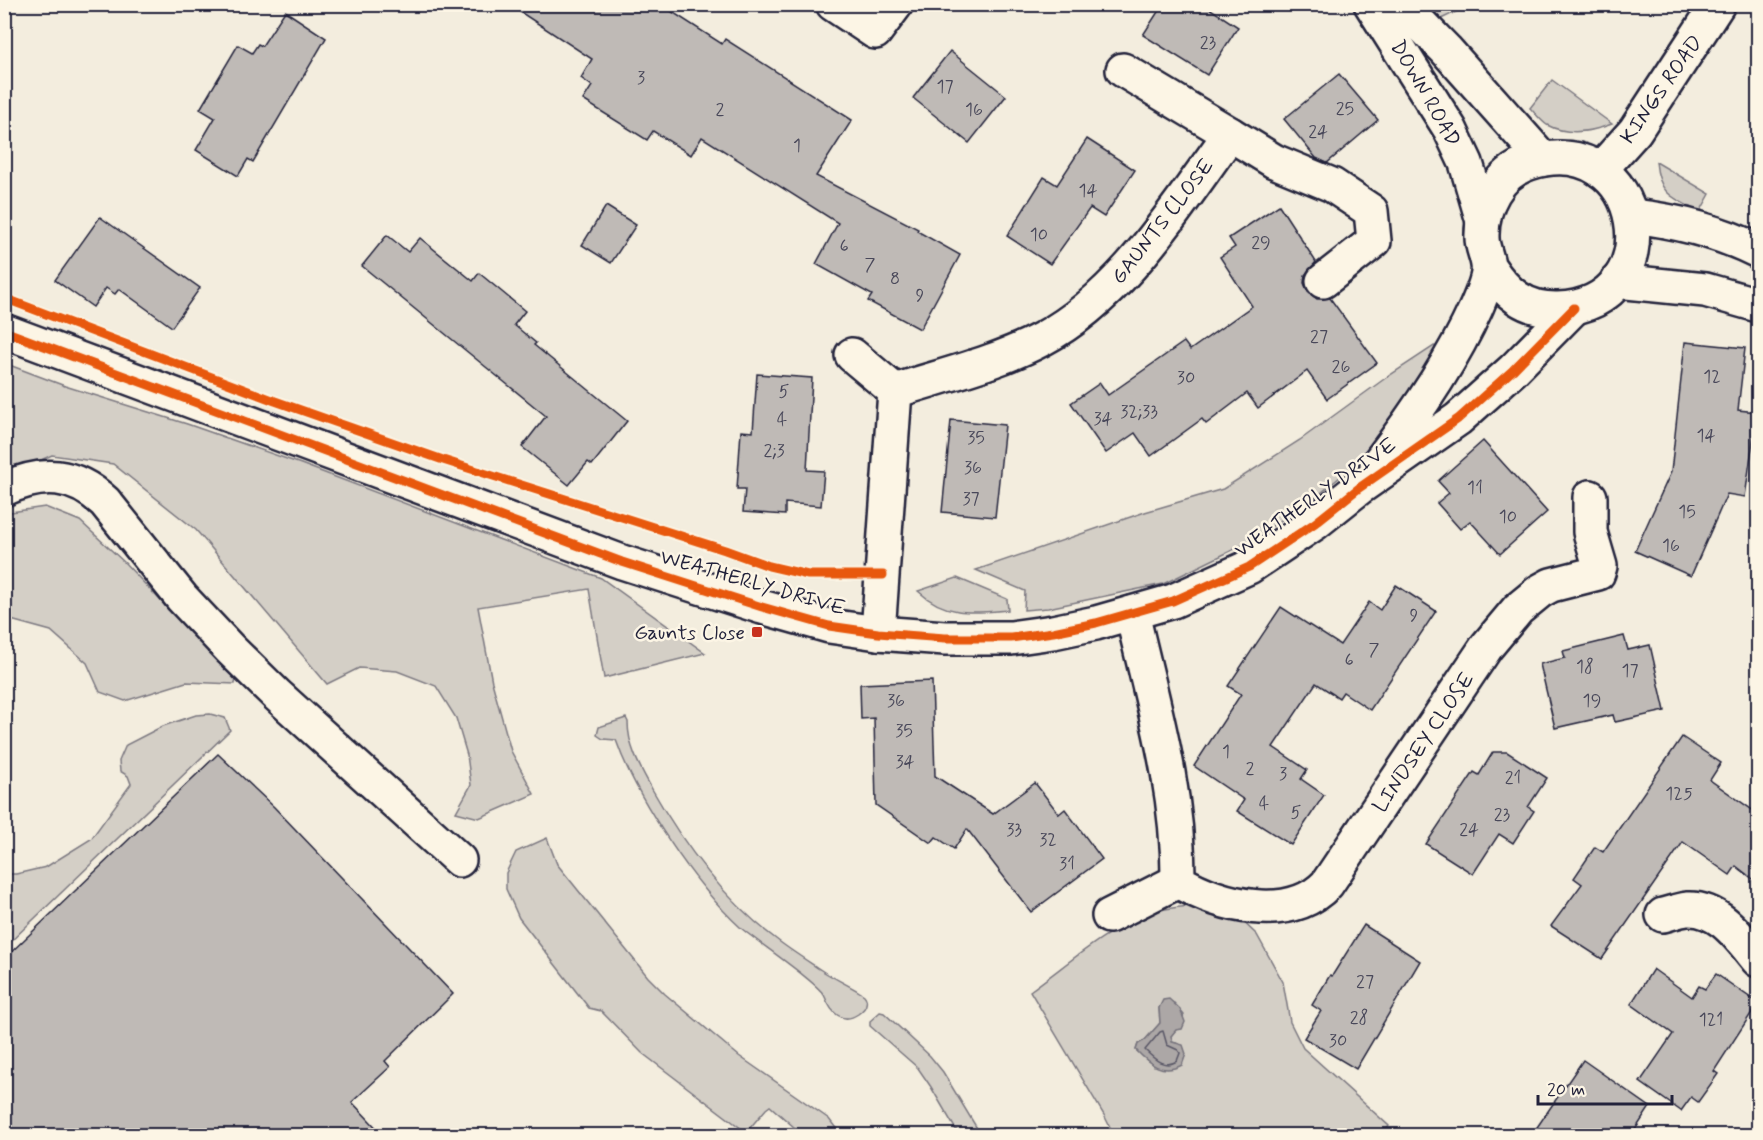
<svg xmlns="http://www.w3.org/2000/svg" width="1763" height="1140" viewBox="0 0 1763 1140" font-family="Mynerve,sans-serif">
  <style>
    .green { fill: #d4cfc6; stroke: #7b7880; stroke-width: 1.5; fill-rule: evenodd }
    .water { fill: #aca7a6; stroke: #75727b; stroke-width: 1.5 }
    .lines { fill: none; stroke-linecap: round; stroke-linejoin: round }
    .shore { stroke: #595766; stroke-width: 1.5 }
    .building { fill: #bfbab6; stroke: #22223b; stroke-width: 1.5 }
    .minor-casing { stroke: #22223b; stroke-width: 38 }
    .minor { stroke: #fcf5e5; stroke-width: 33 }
    .cycleway-casing { stroke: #fcf5e5; stroke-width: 13 }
    .cycleway { stroke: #e8590c; stroke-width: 9 }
    .poi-dot { fill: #c8321e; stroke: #fcf5e5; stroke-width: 2 }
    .labels { text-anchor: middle; stroke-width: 5; stroke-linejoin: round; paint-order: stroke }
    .number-label { font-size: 18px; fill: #49485a }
    .street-label { font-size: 21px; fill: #22223b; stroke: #fcf5e5 }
    .poi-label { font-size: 21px; fill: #22223b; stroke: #fcf5e5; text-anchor: end }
  </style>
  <rect width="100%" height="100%" fill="#f3edde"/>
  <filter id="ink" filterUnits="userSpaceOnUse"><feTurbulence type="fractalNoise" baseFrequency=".0167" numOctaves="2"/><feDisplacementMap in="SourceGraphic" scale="12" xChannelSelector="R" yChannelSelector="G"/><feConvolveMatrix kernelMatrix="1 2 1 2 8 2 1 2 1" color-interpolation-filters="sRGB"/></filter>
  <g filter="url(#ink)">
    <!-- green -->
    <g class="green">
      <path d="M1427 5H1449L1458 11 1441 19Z"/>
      <path d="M1552 80 1612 124C1591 132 1568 136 1547 125 1541 121 1535 113 1530 108Z"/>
      <path d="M1656 162 1710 194 1700 212C1673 198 1659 195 1656 162Z"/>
      <path d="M1434 346 1443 349 1388 429 1347 471 1315 498 1245 544 1163 584 1048 608 1024 610 1025 591 976 570 1145 512 1223 489 1300 440 1387 377Z"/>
      <path d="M4 363 65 386 187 424 301 464 601 578 705 653 604 678 589 589 478 607 492 682 511 751 534 794 479 818 456 812 471 785 467 755 456 718 436 686 397 671 359 668 327 684 196 530 113 464 52 455 5 476Z"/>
      <path d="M45 507 80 521 124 562 226 670 236 678 235 684 186 682 125 701 100 692 87 663 51 631 11 620 5 621 4 513Z"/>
      <path d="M957 578 1007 599 1008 610C973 613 946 617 918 591Z"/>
      <path d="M210 714 225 718 230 730 5 947V874H16L46 867 91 839 131 784 128 776 120 771 119 761 126 745 163 726 196 715Z"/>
      <path d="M626 718 628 722C628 747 640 767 652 789 683 844 725 900 776 939 790 950 806 960 821 970 831 977 857 989 864 995 866 997 867 1001 866 1004 866 1008 862 1011 858 1014 842 1025 831 1012 825 997 821 985 756 941 741 928 696 887 636 798 616 740L603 739 597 735 599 727Z"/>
      <path d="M547 838 557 864 648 977 665 994 739 1056 829 1119 841 1135H803L770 1106 766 1109 749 1129H742L642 1053 601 1011 589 1008 519 918 506 889V873L516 852Z"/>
      <path d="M1201 905 1235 914 1257 935 1283 982 1290 1022 1303 1048 1389 1126 1383 1136 1114 1135 1104 1115 1030 991C1068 964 1106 929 1150 913 1166 907 1185 907 1201 905ZM1174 1003 1184 1015 1171 1036 1172 1042 1176 1043 1154 1066 1136 1050 1138 1044 1145 1040 1160 1023 1159 1008Z"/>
      <path d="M880 1012 884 1013 930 1056 943 1072 981 1135H959L931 1087 918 1068 870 1026V1021Z"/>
    </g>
    <!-- water -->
    <path class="water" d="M1169 999 1180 1009 1185 1022 1182 1029 1176 1030 1171 1036 1172 1042 1183 1045 1186 1054 1182 1065C1163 1075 1150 1065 1136 1050L1138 1044 1145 1040 1160 1023 1159 1008 1163 1000Z"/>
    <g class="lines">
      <!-- shore -->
      <path class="shore" d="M1163 1031 1167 1045 1178 1050 1180 1053 1177 1061C1164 1069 1154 1059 1145 1050L1160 1032Z"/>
    </g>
    <!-- building -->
    <g class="building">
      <path d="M508 4H660L722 44 725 39 852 120 816 176 918 229 917 231 960 255 920 329 868 301 872 295 816 264 838 223 702 137 691 155 653 131 647 140 583 100 592 86 581 78 592 59Z"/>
      <path d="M1163 4H1203L1238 27 1207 75 1143 35Z"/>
      <path d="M285 11 326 38 253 162 248 159 238 176 196 150 215 118 200 109 238 45 252 53 258 44 262 46Z"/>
      <path d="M950 51 1006 96 969 143 913 98Z"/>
      <path d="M1339 74 1378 120 1327 163 1316 158 1284 119Z"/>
      <path d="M1087 139 1135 170 1104 217 1090 208 1050 264 1007 236 1044 177 1057 185Z"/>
      <path d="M1279 205 1316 262 1305 275 1304 283 1308 292 1317 299 1330 298 1377 363 1327 399 1307 371 1258 408 1247 393 1206 424 1202 419 1151 456 1135 433 1106 453 1071 403 1100 383 1108 395 1184 342 1190 350 1252 306 1220 257 1235 247 1229 238Z"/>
      <path d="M606 206 636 225 611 263 582 245Z"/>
      <path d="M100 217 200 288 172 327 119 289 115 294 106 288 93 307 55 280Z"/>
      <path d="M387 235 408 252 420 238 473 281 479 273 525 311 514 325 536 343 534 345 627 421 592 465 588 462 569 485 522 447 546 416 362 266Z"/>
      <path d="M1685 342 1745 348 1738 410 1757 412 1745 497 1727 494 1691 576 1635 551 1671 472Z"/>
      <path d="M757 374 812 378 807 470 824 471 821 506 785 503V515L743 512 745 489H737L741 431 753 432Z"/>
      <path d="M951 420 1005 425 995 517 942 512Z"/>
      <path d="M1483 441 1547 512 1500 554 1470 521 1460 529 1437 503 1449 493 1438 481Z"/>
      <path d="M1396 585 1436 611 1370 710 1343 692 1339 698 1316 683 1273 747 1307 770 1301 779 1324 795 1291 845 1237 811 1244 800 1194 766 1241 694 1228 686 1281 607 1340 645 1369 602 1380 610Z"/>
      <path d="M1624 636 1628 650 1650 645 1665 711 1615 722 1613 715 1555 728 1540 664 1565 658 1563 651Z"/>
      <path d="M932 681 935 776 993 814 1035 783 1059 814 1065 809 1102 859 1031 912 967 829 954 849 936 837 931 843 876 805 874 718 861 719 860 684Z"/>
      <path d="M1682 737 1721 763 1710 780 1758 814V883L1736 866 1730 875 1683 842 1602 959 1551 926 1582 884 1574 878 1595 847 1603 852Z"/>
      <path d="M1493 752H1507L1547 778 1528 807 1534 811 1513 843 1499 834 1473 874 1426 844 1474 772 1479 775Z"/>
      <path d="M218 754 274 807 453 994 385 1061 390 1067 352 1102 384 1136H14L4 1126V959Z"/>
      <path d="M1364 925 1420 961 1356 1069 1304 1038 1321 1011 1312 1005 1330 975 1332 976Z"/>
      <path d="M1653 969 1692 997 1699 986 1705 989 1716 974 1758 1003 1714 1071 1718 1074 1698 1102 1691 1097 1681 1111 1640 1082 1673 1034 1631 1004Z"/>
      <path d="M1583 1060 1650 1107 1631 1136H1531Z"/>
    </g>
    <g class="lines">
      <!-- minor casing -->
      <g class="minor-casing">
        <g id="minor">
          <path d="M833 4 875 32 896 4"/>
          <path d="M1371 4 1450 129 1466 163 1483 221"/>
          <path d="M1401 4 1446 50 1543 159"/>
          <path d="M1230 134 1274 161 1332 185 1371 211 1374 241 1323 281"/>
          <path d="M1600 170 1635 131 1718 4"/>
          <path d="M1632 216C1677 221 1718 231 1758 251"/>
          <path d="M1617 281 1705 290 1758 305"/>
          <path d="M4 331 622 562 762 607 829 626 878 633 945 638H1011L1053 632 1096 623 1173 601 1249 567 1315 523 1359 488 1458 419 1513 370 1574 308"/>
          <path d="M852 355 895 391"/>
          <path d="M1377 465C1414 417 1451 364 1476 308 1481 296 1490 277 1488 265 1487 256 1482 247 1482 238 1481 207 1498 173 1529 163 1646 126 1675 305 1558 309 1525 310 1506 293 1489 267"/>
          <path d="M4 489C43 471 74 473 105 502L182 598 230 649 277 695 459 860"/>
          <path d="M1132 613C1152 701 1179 789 1178 881 1219 905 1289 924 1327 884L1487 646 1518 609 1540 591 1551 585 1598 573 1600 566 1590 532V497"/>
          <path d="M878 633 895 391C944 375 997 363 1042 339 1124 295 1176 207 1230 134L1123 70"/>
          <path d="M1663 915C1671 913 1679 910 1687 909 1719 907 1740 938 1758 960"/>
          <path d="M1109 916 1178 881"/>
        </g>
      </g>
      <!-- minor -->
      <use href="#minor" class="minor"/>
      <!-- cycleway casing -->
      <g class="cycleway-casing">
        <g id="cycleway">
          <path d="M4 298 275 401 443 460 725 550 769 566 808 575H883"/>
          <path d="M4 331 622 562 762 607 829 626 878 633 945 638H1011L1053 632 1096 623 1173 601 1249 567 1315 523 1359 488 1458 419 1513 370 1574 308"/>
        </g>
      </g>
      <!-- cycleway -->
      <use href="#cycleway" class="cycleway"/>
    </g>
  </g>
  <!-- markers -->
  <rect class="poi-dot" x="751" y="626" width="12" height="12" rx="3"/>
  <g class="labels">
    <!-- number labels -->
    <g class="number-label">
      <text x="1208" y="48">23</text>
      <text x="641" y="83">3</text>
      <text x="945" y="92">17</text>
      <text x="1345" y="114">25</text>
      <text x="720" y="115">2</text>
      <text x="974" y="115">16</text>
      <text x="1318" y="137">24</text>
      <text x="797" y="151">1</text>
      <text x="1088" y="196">14</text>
      <text x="1039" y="240">10</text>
      <text x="1261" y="248">29</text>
      <text x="844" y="251">6</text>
      <text x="870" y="270">7</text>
      <text x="895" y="284">8</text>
      <text x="920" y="301">9</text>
      <text x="1319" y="342">27</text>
      <text x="1341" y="372">26</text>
      <text x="1712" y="382">12</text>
      <text x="1186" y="383">30</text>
      <text x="784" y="397">5</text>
      <text x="1139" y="417">32;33</text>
      <text x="1103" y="424">34</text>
      <text x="782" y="425">4</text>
      <text x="1706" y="441">14</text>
      <text x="976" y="443">35</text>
      <text x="774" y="456">2;3</text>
      <text x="973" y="473">36</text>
      <text x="1475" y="493">11</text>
      <text x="971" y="504">37</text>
      <text x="1687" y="517">15</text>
      <text x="1508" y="522">10</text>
      <text x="1671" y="551">16</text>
      <text x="1414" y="621">9</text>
      <text x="1374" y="655">7</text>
      <text x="1349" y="665">6</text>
      <text x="1585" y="672">18</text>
      <text x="1630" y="676">17</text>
      <text x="896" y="706">36</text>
      <text x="1592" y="706">19</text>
      <text x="904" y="736">35</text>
      <text x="1226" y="757">1</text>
      <text x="905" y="767">34</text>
      <text x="1250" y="774">2</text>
      <text x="1283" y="779">3</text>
      <text x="1513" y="783">21</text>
      <text x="1679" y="799">125</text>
      <text x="1264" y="809">4</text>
      <text x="1296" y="818">5</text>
      <text x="1502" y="820">23</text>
      <text x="1014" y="835">33</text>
      <text x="1469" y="835">24</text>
      <text x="1048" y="845">32</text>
      <text x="1067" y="869">31</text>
      <text x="1365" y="987">27</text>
      <text x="1359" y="1023">28</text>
      <text x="1711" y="1025">121</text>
      <text x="1338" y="1046">30</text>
    </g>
    <!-- street labels -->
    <g class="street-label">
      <text transform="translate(1661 89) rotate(-55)" y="7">KINGS ROAD</text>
      <text transform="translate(1426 93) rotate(60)" y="7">DOWN ROAD</text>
      <text transform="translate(1162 221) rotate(-52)" y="7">GAUNTS CLOSE</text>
      <text transform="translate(1315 497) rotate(-35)" y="7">WEATHERLY DRIVE</text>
      <text transform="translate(753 582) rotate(16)" y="7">WEATHERLY DRIVE</text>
      <text transform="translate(1423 742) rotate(-56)" y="7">LINDSEY CLOSE</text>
    </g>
    <!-- poi labels -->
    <g class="poi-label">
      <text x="745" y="639">Gaunts Close</text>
    </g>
  </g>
  <!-- margin -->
  <rect width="1763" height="1140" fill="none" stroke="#fcf5e5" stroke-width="24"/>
  <rect x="12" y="12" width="1739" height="1116" fill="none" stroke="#22223b" stroke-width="2" filter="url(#ink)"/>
  <!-- scale -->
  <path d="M1538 1095v9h134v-9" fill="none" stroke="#22223b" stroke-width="3"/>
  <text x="1547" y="1095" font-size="18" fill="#22223b" stroke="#fcf5e5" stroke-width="4.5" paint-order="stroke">20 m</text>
</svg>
